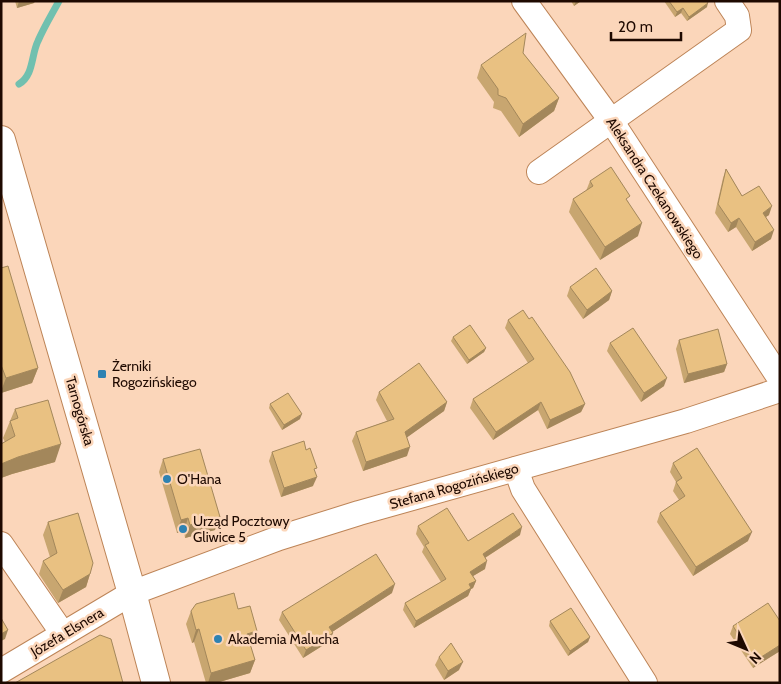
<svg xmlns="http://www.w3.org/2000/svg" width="781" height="684" viewBox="0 0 781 684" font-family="Cabin,sans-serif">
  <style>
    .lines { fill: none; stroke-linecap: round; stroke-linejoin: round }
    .stream { stroke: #71c0af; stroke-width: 7 }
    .minor-casing { stroke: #bd8457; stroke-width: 26 }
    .major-casing { stroke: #bd8457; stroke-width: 30 }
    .minor { stroke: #fff; stroke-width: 24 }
    .major { stroke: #fff; stroke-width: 28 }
    .wall { fill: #c8a670 }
    .shaded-wall { fill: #a3875b }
    .building { fill: #e9c182; stroke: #a3875b }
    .poi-dot { fill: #2e82b2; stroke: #fbd6ba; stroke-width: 2 }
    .labels { text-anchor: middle; stroke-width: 5; stroke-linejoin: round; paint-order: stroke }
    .street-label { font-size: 14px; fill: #1e0900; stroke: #fbd6ba }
    .poi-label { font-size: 14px; fill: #1e0900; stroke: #fbd6ba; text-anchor: start }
  </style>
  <rect width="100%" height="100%" fill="#fbd6ba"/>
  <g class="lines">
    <!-- stream -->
    <path class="stream" d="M19 84C34 75 31 55 38 41 44 27 52 14 59 1"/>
    <!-- minor casing -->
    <g class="minor-casing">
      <g id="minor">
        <path d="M524 1 612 122 780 379"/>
        <path d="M539 172 739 30 737 16 727 1"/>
        <path d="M516 469 523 489 645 683"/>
        <path d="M1 544 63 634"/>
        <path d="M1 671 132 593 279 538 359 513 686 421 780 390"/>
      </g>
    </g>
    <!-- major casing -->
    <g class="major-casing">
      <path id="major" d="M1 140 132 593 156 683"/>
    </g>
    <!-- minor -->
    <use href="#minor" class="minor"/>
    <!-- major -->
    <use href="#major" class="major"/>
  </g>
  <!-- wall -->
  <g class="wall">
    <path d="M15 1H35L34 3 17 8Z"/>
    <path d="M571 1H581L574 6Z"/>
    <path d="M664 1H707V7L687 21 681 13 675 17Z"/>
    <path d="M523 53 559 98 554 111 519 137 501 111 493 108 494 102 477 78 481 65Z"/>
    <path d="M726 169 742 196 769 215 766 217 771 239 752 251 736 227 728 232 715 213 723 178Z"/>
    <path d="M590 181 628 201 638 236 600 260 569 212 573 199 586 191Z"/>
    <path d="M1 268 38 368 32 383 1 393Z"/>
    <path d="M570 287 612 291 609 300 583 319 567 296Z"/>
    <path d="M508 320 585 404 581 412 547 429 538 410 493 440 470 408 473 399 528 363 505 328Z"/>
    <path d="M453 337 486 348 484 352 467 364 451 341Z"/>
    <path d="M679 340 727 364 724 372 684 383 676 349Z"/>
    <path d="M610 343 664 386 641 402 607 351Z"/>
    <path d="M379 392 447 402 444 411 407 437V456L363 471 352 441 356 432 387 421 376 400Z"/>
    <path d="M270 404 300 419 282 430 269 408Z"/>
    <path d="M15 409 55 462 12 474 1 478V444L5 442 3 438Z"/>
    <path d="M272 452 313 486 281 497 269 461Z"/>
    <path d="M163 459 215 530 185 538 184 531 177 533 159 472Z"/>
    <path d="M673 463 748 541 693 576 657 522 660 513 679 500 673 491 676 482 670 472Z"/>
    <path d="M48 522 90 574 86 587 58 603 39 574 43 561 50 557 43 535Z"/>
    <path d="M418 526 468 541 520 535 485 558V569L473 576 476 581 473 588 471 589 468 596 414 628 403 610 405 603 441 582 422 552 424 547 416 534Z"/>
    <path d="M392 593 332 632 330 641 303 658 279 620 282 612Z"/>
    <path d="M238 609 257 631 252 644H250L255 660 250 673 216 683H206L194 642 192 643 186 624 191 611Z"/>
    <path d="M550 621 590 637 588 642 568 656 549 626Z"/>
    <path d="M780 621V651L753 668 730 634 733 626Z"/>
    <path d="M439 657 459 670 444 680 435 665Z"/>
  </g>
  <!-- shaded-wall -->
  <g class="shaded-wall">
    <path d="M19 1H35L34 3 17 8Z"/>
    <path d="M576 1H581L574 6Z"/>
    <path d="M708 3 707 7 687 21 689 17Z"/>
    <path d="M683 8 681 13 675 17 677 12Z"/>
    <path d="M559 98 554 111 519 137 523 124Z"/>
    <path d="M772 206 769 215 759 221 763 213Z"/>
    <path d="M739 218 736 227 728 232 731 223Z"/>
    <path d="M642 223 638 236 600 260 605 247Z"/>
    <path d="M774 230 771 239 752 251 755 242Z"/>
    <path d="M612 291 609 300 583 319 587 310Z"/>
    <path d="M486 348 484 352 467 364 469 360Z"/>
    <path d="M727 364 724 372 684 383 688 374Z"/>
    <path d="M38 368 32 383 1 393V391L6 378Z"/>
    <path d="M667 378 664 386 641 402 644 393Z"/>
    <path d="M447 402 444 411 402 441 405 432Z"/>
    <path d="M541 402 538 410 493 440 496 432Z"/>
    <path d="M585 404 581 412 547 429 550 420Z"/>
    <path d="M302 414 300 419 282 430 284 425Z"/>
    <path d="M61 444 55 462 12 474 1 478V464L18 457Z"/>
    <path d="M410 447 407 456 363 471 366 462Z"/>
    <path d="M317 477 313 486 281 497 284 488Z"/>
    <path d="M220 517 215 530 185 538 190 525Z"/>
    <path d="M188 518 184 531 177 533 181 520Z"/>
    <path d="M522 527 520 535 480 561 483 554Z"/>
    <path d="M752 532 748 541 693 576 696 567Z"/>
    <path d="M487 561 485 569 468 579 470 572Z"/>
    <path d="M90 574 86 587 58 603 63 590Z"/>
    <path d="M476 581 473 588 471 589 468 596 414 628 416 621 469 584Z"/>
    <path d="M395 584 392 593 326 636 329 627Z"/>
    <path d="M199 629 194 642 192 643 196 630Z"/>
    <path d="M8 630 5 639 1 641V634Z"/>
    <path d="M257 631 252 644 243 647 247 634Z"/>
    <path d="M333 633 330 641 303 658 306 650Z"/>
    <path d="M590 637 588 642 568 656 570 651Z"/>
    <path d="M780 645V651L753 668 755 661Z"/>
    <path d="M255 660 250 673 216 683H208L211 673Z"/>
    <path d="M463 662 459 670 444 680 448 671Z"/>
  </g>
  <!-- building -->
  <g class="building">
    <path d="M669 1H707L708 3 689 17 683 8 677 12Z"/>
    <path d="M526 33 523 53 559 98 523 124 506 98 498 95V89L481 65Z"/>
    <path d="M611 167 630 196 626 199 642 223 605 247 573 199 593 186 590 181Z"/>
    <path d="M726 169 742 196 759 186 772 206 763 213 774 230 755 242 739 218 731 223 718 204Z"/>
    <path d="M8 266 38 368 6 378 1 365V268Z"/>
    <path d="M596 268 612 291 587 310 570 287Z"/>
    <path d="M523 310 529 319 532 317 570 372 585 404 550 420 541 402 496 432 473 399 534 359 508 320Z"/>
    <path d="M470 325 486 348 469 360 453 337Z"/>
    <path d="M633 328 667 378 644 393 610 343Z"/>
    <path d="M718 329 727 364 688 374 679 340Z"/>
    <path d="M419 363 447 402 405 432 410 447 366 462 356 432 394 419 379 392Z"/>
    <path d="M288 393 302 414 284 425 270 404Z"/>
    <path d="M48 400 61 444 18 457 1 464V444L15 436 10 421 18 418 15 409Z"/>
    <path d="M304 441 306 450 310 448 317 468 314 469 317 477 284 488 272 452Z"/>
    <path d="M697 448 752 532 696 567 660 513 685 496 676 482 682 478 673 463Z"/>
    <path d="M200 449 220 517 190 525 188 518 181 520 163 459Z"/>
    <path d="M447 508 468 541 513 513 522 527 483 554 487 561 470 572 476 581 469 584 471 588 416 621 405 603 446 579 425 545 429 543 418 526Z"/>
    <path d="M78 513 93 563 90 574 63 590 43 561 57 553 48 522Z"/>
    <path d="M376 554 395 584 329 627 333 633 306 650 282 612Z"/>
    <path d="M234 593 238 609 250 606 257 631 247 634 255 660 211 673 199 629 196 630 191 611 196 604Z"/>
    <path d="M768 603 780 621V645L755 661 733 626Z"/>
    <path d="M571 608 590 637 570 651 550 621Z"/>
    <path d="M1 618 8 630 1 634Z"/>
    <path d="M100 635 111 639 123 683H15Z"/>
    <path d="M451 643 463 662 448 671 439 657Z"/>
  </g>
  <!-- markers -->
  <g class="poi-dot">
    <rect x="97" y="369" width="10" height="10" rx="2.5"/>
    <circle cx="167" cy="479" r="5"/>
    <circle cx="183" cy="529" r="5"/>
    <circle cx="218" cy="639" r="5"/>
  </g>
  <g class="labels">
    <!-- street labels -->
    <g class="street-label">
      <text transform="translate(655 188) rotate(57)" y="5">Aleksandra Czekanowskiego</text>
      <text transform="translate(80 411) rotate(74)" y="5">Tarnogórska</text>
      <text transform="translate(454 486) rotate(-16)" y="5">Stefana Rogozińskiego</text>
      <text transform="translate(67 632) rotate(-31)" y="5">Józefa Elsnera</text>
    </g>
    <!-- poi labels -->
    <g class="poi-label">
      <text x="112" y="371">Żerniki<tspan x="112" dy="16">Rogozińskiego</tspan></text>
      <text x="177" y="484">O'Hana</text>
      <text x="193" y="526">Urząd Pocztowy<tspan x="193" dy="16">Gliwice 5</tspan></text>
      <text x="228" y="644">Akademia Malucha</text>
    </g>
  </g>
  <!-- border -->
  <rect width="781" height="684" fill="none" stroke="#1e0900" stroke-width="5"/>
  <!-- north arrow -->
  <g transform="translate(746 649) rotate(134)" stroke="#fbd6ba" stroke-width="4" paint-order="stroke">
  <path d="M0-4L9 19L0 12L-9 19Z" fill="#1e0900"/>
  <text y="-8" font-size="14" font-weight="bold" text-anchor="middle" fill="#1e0900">N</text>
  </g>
  <!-- scale -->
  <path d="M611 32v8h70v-8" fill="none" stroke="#1e0900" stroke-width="2.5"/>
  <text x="618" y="32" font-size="15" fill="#1e0900" stroke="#fbd6ba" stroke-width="4" paint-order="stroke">20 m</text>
</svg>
